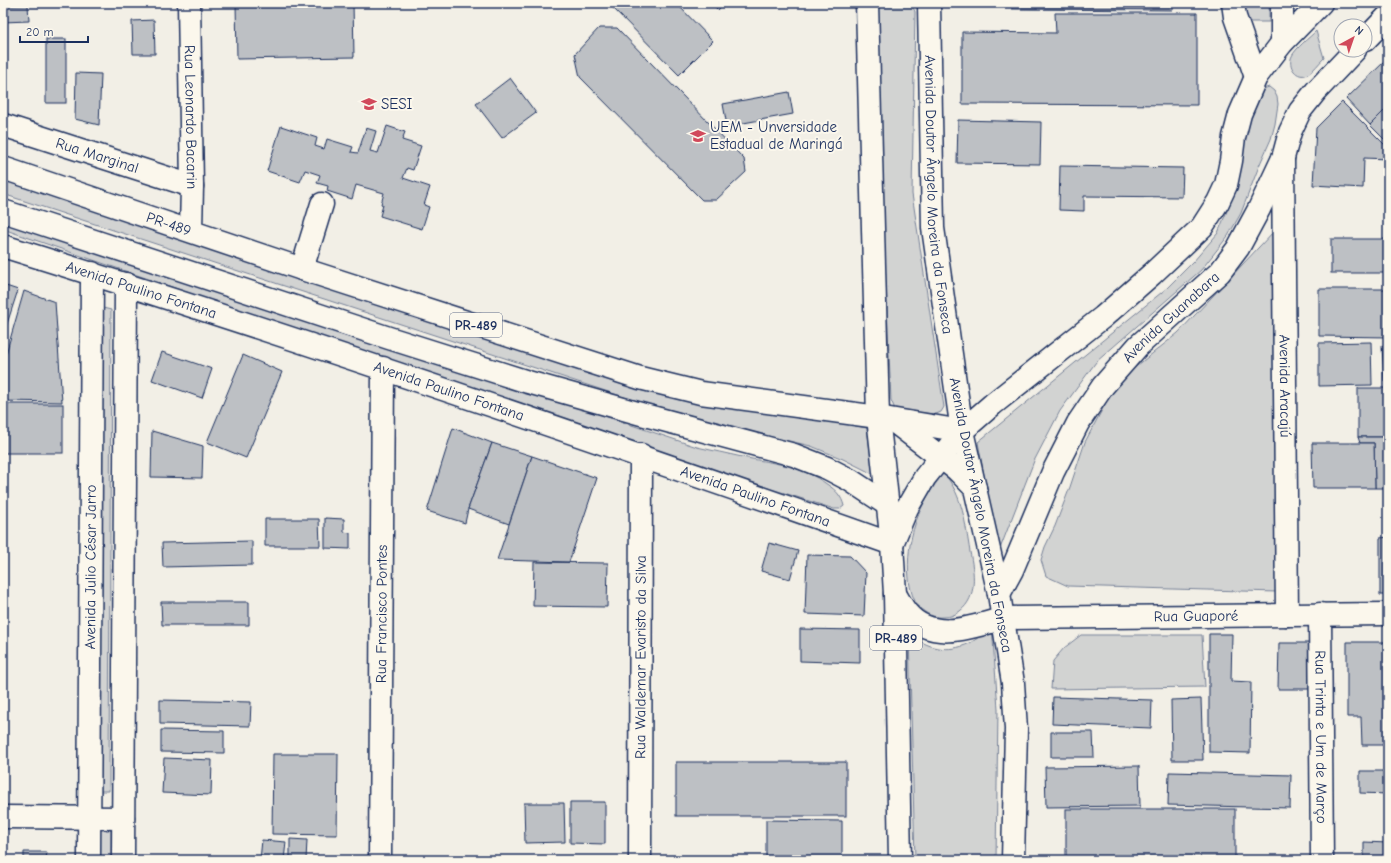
<svg xmlns="http://www.w3.org/2000/svg" width="1391" height="863" viewBox="0 0 1391 863" font-family="'Comic Neue',sans-serif">
  <style>
    .green { fill: #d2d3d2; stroke: #768198 }
    .building { fill: #bdc0c4; stroke: #1b2f5e }
    .lines { fill: none; stroke-linecap: round; stroke-linejoin: round }
    .minor-casing { stroke: #1b2f5e; stroke-width: 25 }
    .major-casing { stroke: #1b2f5e; stroke-width: 25 }
    .minor { stroke: #fbf7ec; stroke-width: 22 }
    .major { stroke: #fbf7ec; stroke-width: 22 }
    .labels { text-anchor: middle; stroke-width: 4; stroke-linejoin: round; paint-order: stroke }
    .shield { fill: #fbf7ec; stroke: #5e6b89; stroke-width: 1 }
    .shield-label { font-size: 14px; font-weight: bold; fill: #1b2f5e }
    .poi-label { font-size: 15px; fill: #1b2f5e; stroke: #fbf7ec; text-anchor: start }
    .street-label { font-size: 15px; fill: #1b2f5e; stroke: #fbf7ec }
  </style>
  <rect width="100%" height="100%" fill="#f2efe6"/>
  <filter id="ink" filterUnits="userSpaceOnUse"><feTurbulence type="fractalNoise" baseFrequency=".025" numOctaves="2"/><feDisplacementMap in="SourceGraphic" scale="8" xChannelSelector="R" yChannelSelector="G"/><feConvolveMatrix kernelMatrix="1 2 1 2 8 2 1 2 1" color-interpolation-filters="sRGB"/></filter>
  <g filter="url(#ink)">
    <!-- green -->
    <g class="green">
      <path d="M883 3C893 3 912 0 915 12L912 194 944 407 941 412 936 414 899 411 894 407 891 400 883 211 878 11 879 6Z"/>
      <rect x="1243" y="3" width="26" height="19"/>
      <path d="M1316 31 1324 58C1319 63 1314 70 1308 74 1297 80 1287 66 1292 56 1295 49 1310 37 1316 31Z"/>
      <path d="M1269 87 1274 91 1277 97 1278 104 1275 124 1271 139 1259 166 1241 213 1228 236 1201 270 1096 362 1060 411 1034 461 998 554 978 442 1167 288 1193 262 1218 233 1229 206 1238 178 1241 154 1251 113 1263 89Z"/>
      <path d="M3 178 639 384 867 428 873 474 843 459 811 446 685 417 3 194Z"/>
      <path d="M3 214 697 447C712 450 727 454 742 457 775 464 799 464 828 485 836 490 842 497 844 506L840 509H834L582 428 3 229Z"/>
      <path d="M1275 230 1277 592 1068 586 1046 576 1041 560 1045 547 1055 526 1070 487 1085 442 1111 393 1128 373 1178 333Z"/>
      <path d="M99 307 111 310 109 791H97Z"/>
      <path d="M944 473C963 497 965 522 970 552 974 572 978 597 960 611 955 615 950 617 944 617 934 618 926 614 919 607 913 600 910 589 909 579 905 541 919 502 944 473Z"/>
      <path d="M992 626 998 709 996 860H915L909 634C928 648 947 654 970 643 978 639 985 631 992 626Z"/>
      <path d="M1081 635H1202L1205 687 1051 689 1053 661 1064 648Z"/>
      <path d="M98 825H111V860H97Z"/>
    </g>
    <!-- building -->
    <g class="building">
      <path d="M28 3H55V5Z"/>
      <path d="M236 3H353L354 57 237 59Z"/>
      <rect x="377" y="3" width="25" height="2"/>
      <path d="M608 3H676L713 41 679 75Z"/>
      <path d="M711 3H724L718 10Z"/>
      <path d="M1012 3H1173V10L1012 9Z"/>
      <path d="M28 5 29 21 3 22V6Z"/>
      <path d="M1055 13H1197V105L962 104V32L1056 33Z"/>
      <path d="M154 20 155 54H133L132 21Z"/>
      <path d="M599 28H617L744 159 746 172 716 200H702L580 77 575 54Z"/>
      <rect x="46" y="39" width="20" height="64"/>
      <path d="M1388 58V107L1370 125 1346 99Z"/>
      <path d="M76 73 101 74 99 125 75 119Z"/>
      <path d="M510 78 536 113 502 138 476 104Z"/>
      <path d="M789 92 793 114 727 126 723 104Z"/>
      <path d="M1342 102 1388 148V159L1364 158 1363 188 1313 185 1316 128Z"/>
      <path d="M1388 107V143L1370 125Z"/>
      <path d="M958 120 1041 122 1040 164 957 163Z"/>
      <path d="M281 126 317 138 315 146 324 149 327 139 353 147 351 152 358 153 366 128 376 131 370 151 378 153 387 126 405 132 402 140 421 146 413 170 407 168 403 178 430 187 424 205 429 207 422 229 380 216 383 205 381 204 384 193 356 185 352 199 327 191 328 186 317 183 320 175 305 170 300 182 267 171Z"/>
      <path d="M1060 166 1183 168 1182 197 1084 196V211L1059 210Z"/>
      <rect x="1331" y="239" width="57" height="34"/>
      <path d="M3 285 18 290 3 336Z"/>
      <path d="M1319 289H1388V337L1319 336Z"/>
      <path d="M24 291 55 302 62 402 3 401V364Z"/>
      <path d="M1371 342 1372 385 1319 386V343Z"/>
      <path d="M1382 346H1388V381H1384Z"/>
      <path d="M162 352 212 369 202 398 152 380Z"/>
      <path d="M243 355 282 372 246 458 207 442Z"/>
      <rect x="1358" y="388" width="30" height="49"/>
      <rect x="3" y="404" width="60" height="49"/>
      <path d="M453 428 492 443 468 509 465 523 427 511Z"/>
      <path d="M152 431 203 446 202 478 151 477Z"/>
      <path d="M1358 437H1388V488H1375L1374 443H1360Z"/>
      <path d="M492 443 532 456 509 524 468 509Z"/>
      <path d="M1312 443H1374L1375 488H1313Z"/>
      <path d="M532 456 597 478 569 562 497 560Z"/>
      <path d="M325 518 344 519V532L350 533V549L325 548Z"/>
      <path d="M265 519H319L320 546H265Z"/>
      <path d="M1388 537V595H1380V538Z"/>
      <path d="M252 541V565L163 567 162 543Z"/>
      <path d="M769 543 798 551 790 579 761 571Z"/>
      <path d="M807 555 850 556 866 573 864 616 805 614Z"/>
      <path d="M534 562 608 563 607 607 533 606Z"/>
      <path d="M161 602H249V625H162Z"/>
      <path d="M800 629 860 630V663L800 661Z"/>
      <path d="M1209 634H1232L1231 681 1251 682 1250 753 1209 752Z"/>
      <path d="M1347 642H1388V745H1362L1361 717H1347Z"/>
      <path d="M1279 643H1313V689H1278Z"/>
      <path d="M1053 697 1152 700 1151 728 1052 724Z"/>
      <path d="M1201 699 1203 760H1172L1171 700Z"/>
      <path d="M160 700 251 702 250 726 160 724Z"/>
      <path d="M161 730 224 731V753L161 752Z"/>
      <path d="M1051 732H1093L1094 757H1051Z"/>
      <path d="M273 754H338L337 835 272 834Z"/>
      <path d="M164 758 212 760 211 795 162 793Z"/>
      <rect x="676" y="762" width="170" height="54"/>
      <path d="M1139 766 1140 806 1046 807 1045 767Z"/>
      <path d="M1360 771H1388V794L1360 793Z"/>
      <path d="M1169 772 1291 775 1290 808 1168 805Z"/>
      <path d="M570 802H605V844L570 843Z"/>
      <path d="M524 803H564L565 842 525 843Z"/>
      <rect x="1066" y="809" width="169" height="51"/>
      <path d="M766 820 842 821V860H766Z"/>
      <path d="M290 839 307 840 306 860H290Z"/>
      <path d="M262 840 286 842 284 860H260Z"/>
      <path d="M1364 842 1388 843V860H1364Z"/>
      <path d="M24 852H47L46 860H24Z"/>
    </g>
    <g class="lines">
      <!-- minor casing -->
      <g class="minor-casing">
        <g id="minor">
          <path id="s1" d="M189 3 192 186 191 230"/>
          <path d="M867 3 878 417"/>
          <path id="s2" d="M929 3 933 228 962 431"/>
          <path d="M1233 3 1235 17 1256 77"/>
          <path d="M1282 3V43"/>
          <path id="s3" d="M3 125 192 186"/>
          <path id="s4" d="M1283 158 1287 615"/>
          <path id="s5" d="M3 246C302 339 597 440 892 544"/>
          <path d="M302 269 322 204"/>
          <path id="s6" d="M1320 614 1322 860"/>
          <path id="s7" d="M1004 618 1388 614"/>
          <path d="M3 817 123 818"/>
          <path id="s8" d="M89 860 92 273"/>
          <path d="M123 860 126 284"/>
          <path id="s9" d="M380 860 383 368"/>
          <path id="s10" d="M640 860 641 455"/>
        </g>
      </g>
      <!-- major casing -->
      <g class="major-casing">
        <g id="major">
          <path d="M1365 40 1388 16"/>
          <path id="s11" d="M3 168 302 269 640 378 701 393 878 417 962 431"/>
          <path d="M3 211 389 338 528 382 641 414 794 455 827 468 850 480 888 505"/>
          <path d="M878 417 892 544 895 594 900 860"/>
          <path d="M892 420 956 469 975 488"/>
          <path d="M962 431 999 594 1013 683 1016 729 1013 860"/>
          <path d="M892 544 907 508 925 477 962 431 993 404 1103 317 1152 274 1202 227 1218 202 1226 185 1231 161 1234 137 1240 114 1256 77 1282 43 1321 3"/>
          <path d="M895 594C899 600 902 607 907 613 932 643 973 627 1004 618"/>
          <path id="s12" d="M999 594 1012 570 1053 472 1078 423 1103 386 1138 346 1220 272 1238 248 1259 209 1283 158 1290 132 1300 111 1316 91 1355 50"/>
        </g>
      </g>
      <!-- minor -->
      <use href="#minor" class="minor"/>
      <!-- major -->
      <use href="#major" class="major"/>
    </g>
  </g>
  <!-- icons -->
  <defs>
    <g id="school-bare" transform="scale(1.2)"><path d="M0-5L7-2L0 1L-7-2ZM-4 1L0 2.5L4 1V4Q0 6-4 4Z" fill="#d1495b" stroke="#fbf7ec" stroke-width="2.5" paint-order="stroke"/></g>
    <g id="university-bare" transform="scale(1.2)"><path d="M0-5L7-2L0 1L-7-2ZM-4 1L0 2.5L4 1V4Q0 6-4 4Z" fill="#d1495b" stroke="#fbf7ec" stroke-width="2.5" paint-order="stroke"/></g>
  </defs>
  <g fill-rule="evenodd">
    <use href="#school-bare" x="369" y="104"/>
    <use href="#university-bare" x="698" y="136"/>
  </g>
  <g class="labels">
    <!-- shield labels -->
    <g class="shield">
      <rect x="450" y="313" width="52" height="24" rx="3"/>
      <rect x="870" y="626" width="52" height="24" rx="3"/>
    </g>
    <g class="shield-label">
      <text x="476" y="330">PR-489</text>
      <text x="896" y="643">PR-489</text>
    </g>
    <!-- poi labels -->
    <g class="poi-label">
      <text x="381" y="109">SESI</text>
      <text x="710" y="132">UEM - Unversidade<tspan x="710" dy="17">Estadual de Maringá</tspan></text>
    </g>
    <!-- street labels -->
    <g class="street-label">
      <text dy="5" stroke="none"><textPath href="#s1" startOffset="114">Rua Leonardo Bacarin</textPath></text>
      <text dy="5" stroke="none"><textPath href="#s3" startOffset="99">Rua Marginal</textPath></text>
      <text dy="5" stroke="none"><textPath href="#s2" startOffset="192">Avenida Doutor Ângelo Moreira da Fonseca</textPath></text>
      <text dy="5" stroke="none"><textPath href="#s11" startOffset="175">PR-489</textPath></text>
      <text dy="5" stroke="none"><textPath href="#s5" startOffset="145">Avenida Paulino Fontana</textPath></text>
      <text dy="5" stroke="none"><textPath href="#s12" startOffset="330">Avenida Guanabara</textPath></text>
      <text dy="5" stroke="none"><textPath href="#s4" startOffset="228">Avenida Aracajú</textPath></text>
      <text dy="5" stroke="none"><textPath href="#s5" startOffset="469">Avenida Paulino Fontana</textPath></text>
      <text dy="5" stroke="none"><textPath href="#s5" startOffset="793">Avenida Paulino Fontana</textPath></text>
      <text transform="translate(981 515) rotate(79)" y="5">Avenida Doutor Ângelo Moreira da Fonseca</text>
      <text dy="5" stroke="none"><textPath href="#s8" startOffset="293">Avenida Julio César Jarro</textPath></text>
      <text dy="5" stroke="none"><textPath href="#s9" startOffset="246">Rua Francisco Pontes</textPath></text>
      <text dy="5" stroke="none"><textPath href="#s7" startOffset="192">Rua Guaporé</textPath></text>
      <text dy="5" stroke="none"><textPath href="#s10" startOffset="203">Rua Waldemar Evaristo da Silva</textPath></text>
      <text dy="5" stroke="none"><textPath href="#s6" startOffset="123">Rua Trinta e Um de Março</textPath></text>
    </g>
  </g>
  <!-- margin -->
  <rect width="1391" height="863" fill="none" stroke="#fbf7ec" stroke-width="16"/>
  <rect x="8" y="8" width="1375" height="847" fill="none" stroke="#1b2f5e" stroke-width="1.5" filter="url(#ink)"/>
  <!-- north arrow -->
  <g transform="translate(1353 38) rotate(40)"><circle r="19" fill="#fbf7ec" stroke="#a1a7b3"/>
  <path d="M0-3L7 15L0 10L-7 15Z" fill="#d1495b"/>
  <text y="-6" font-size="11" font-weight="bold" text-anchor="middle" fill="#1b2f5e">N</text>
  </g>
  <!-- scale -->
  <path d="M20 36v6h68v-6" fill="none" stroke="#1b2f5e" stroke-width="2"/>
  <text x="26" y="36" font-size="12" fill="#1b2f5e" stroke="#fbf7ec" stroke-width="3" paint-order="stroke">20 m</text>
</svg>
